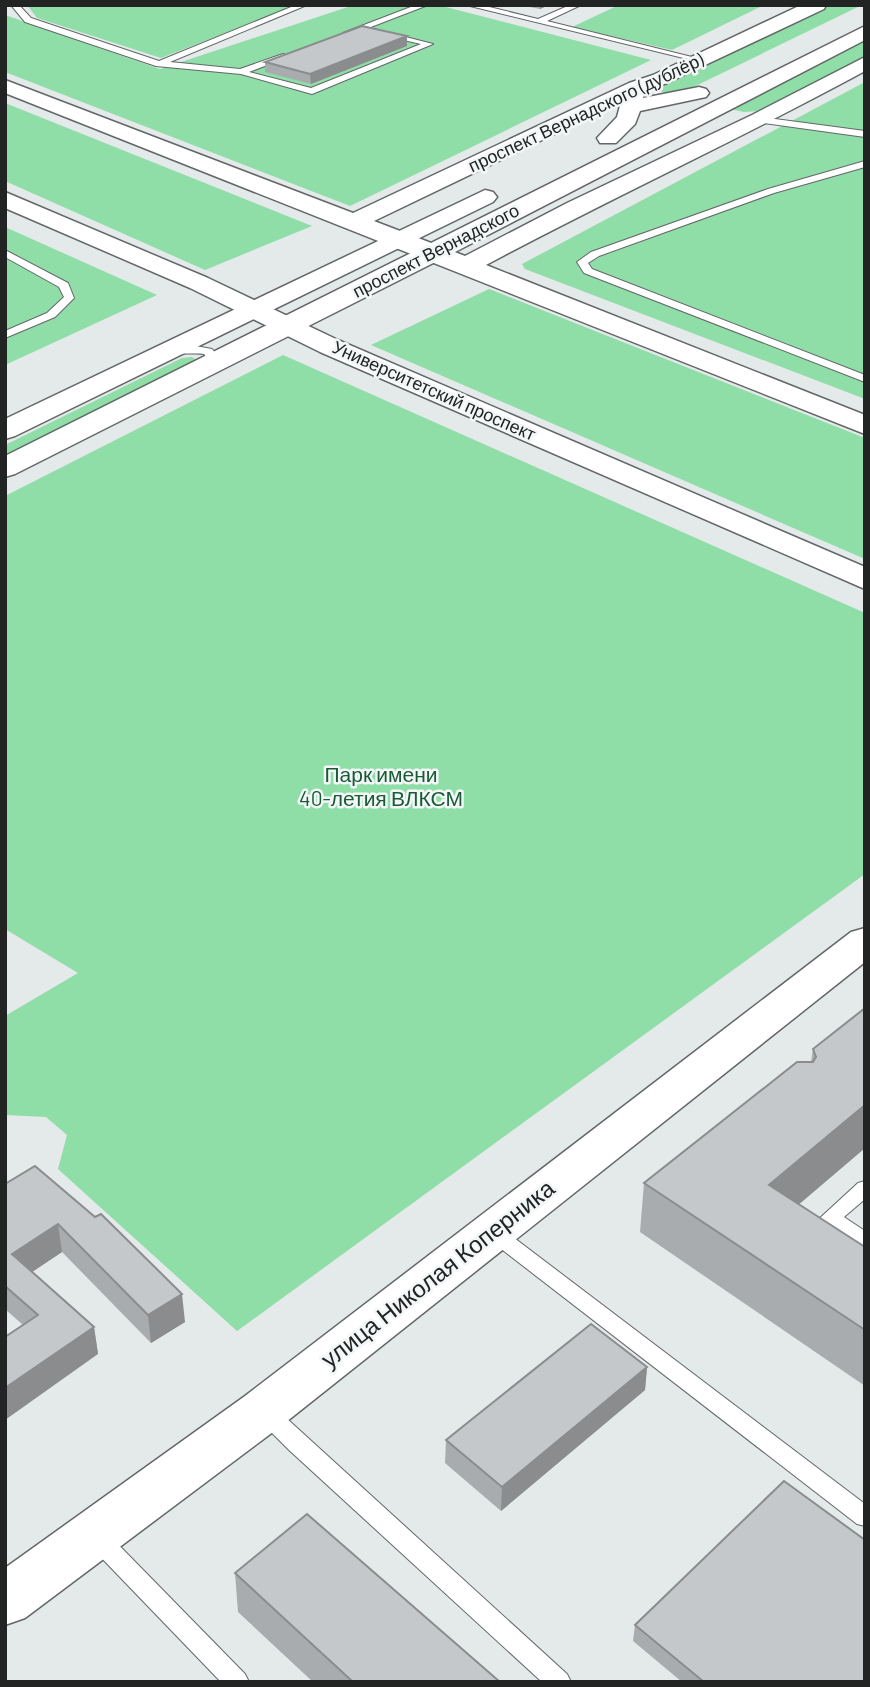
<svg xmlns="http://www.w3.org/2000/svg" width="870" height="1687" viewBox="0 0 870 1687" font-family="Barlow,sans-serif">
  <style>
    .green { fill: #8fdda7 }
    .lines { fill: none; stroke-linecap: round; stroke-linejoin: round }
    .service-casing { stroke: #636768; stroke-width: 2 }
    .tertiary-casing { stroke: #636768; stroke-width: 3 }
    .secondary-casing { stroke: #636768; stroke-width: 3 }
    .primary-casing { stroke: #636768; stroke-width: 3 }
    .service { fill: #fff; fill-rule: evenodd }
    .tertiary { fill: #fff; fill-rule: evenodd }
    .secondary { fill: #fff; fill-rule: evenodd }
    .primary { fill: #fff; fill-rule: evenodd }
    .wall { fill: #a9acae }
    .shaded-wall { fill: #8a8c8d }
    .building { fill: #c5c8ca; stroke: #8a8c8d; stroke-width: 2 }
    .labels { text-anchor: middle; stroke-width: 5; stroke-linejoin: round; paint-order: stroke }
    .far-street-label { font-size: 18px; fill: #222424; stroke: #f2f6f7 }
    .park-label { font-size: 21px; fill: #195b34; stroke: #f2f6f7 }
    .near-street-label { font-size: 24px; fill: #222424; stroke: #f2f6f7 }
  </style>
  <rect width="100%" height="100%" fill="#e4e9ea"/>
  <!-- green -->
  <g class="green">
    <path d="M27 5H297L161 58 37 18Z"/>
    <path d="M354 5H438L651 60 350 206 5 72V15L160 69Z"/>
    <path d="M619 5H764L672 50 572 27Z"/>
    <path d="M829 5H862L681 93 669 94 657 90 662 85Z"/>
    <path d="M865 37V56L759 111 744 112 730 109Z"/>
    <path d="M865 82V399L525 269 522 264Z"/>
    <path d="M5 103 312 226 205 270 5 181Z"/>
    <path d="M5 227 157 295 5 365Z"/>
    <path d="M489 289 865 438V559L371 345Z"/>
    <path d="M283 355 865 613V874L237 1331 58 1169 67 1135 46 1117 5 1115V1016L78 973 5 929V496Z"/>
    <path d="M192 357 198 361 5 458V445L182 358Z"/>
  </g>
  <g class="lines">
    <!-- service casing -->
    <g class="service-casing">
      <g id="service">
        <path d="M11 5H19L31 18 159 61 296 5H307L170 62 240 69 283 54 287 56 286 58 249 72 311 88 421 44 386 36V32L433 44 312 94 241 74 156 66 25 22Z"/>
        <path d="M416 5H428L350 35 343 33Z"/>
        <path d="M466 5H481L538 19 570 5H581L547 21 704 60 700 62Z"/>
        <path d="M760 117 865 131V137L757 122 756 120Z"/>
        <path d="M865 161V167L774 193 599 256 588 263 592 269 865 375V382L584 273 577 262 591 252 768 189Z"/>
        <path d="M5 250 68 283 74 298 55 317 5 338V331L47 313 64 297 59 287 5 257Z"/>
        <path d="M190 345 212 349 219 358 211 369 201 367 207 358 204 354C194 352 177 356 169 350Z"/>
        <path d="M865 1181V1199L844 1217 865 1231V1248L823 1223 820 1218 858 1183Z"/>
        <path d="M494 1226 501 1228 865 1504V1526L857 1524 487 1238 484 1233 487 1228Z"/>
        <path d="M265 1403 273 1406 567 1674 571 1682H542L289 1450 257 1418 254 1412 257 1406Z"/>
        <path d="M97 1528 105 1531 245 1674 249 1682H221L89 1545 86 1538 89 1531Z"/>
      </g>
    </g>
    <!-- tertiary casing -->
    <g class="tertiary-casing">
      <path id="tertiary" d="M865 928V962L281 1426 25 1618 5 1625V1568L245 1396 851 932Z"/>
    </g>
    <!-- secondary casing -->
    <g class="secondary-casing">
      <g id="secondary">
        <path d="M801 5H826L824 9 667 83 645 91 643 98 699 87 706 89 709 93 706 97 640 111 635 124 616 143H600L597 138 617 117 621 102 374 221 465 256 567 203 752 115 865 57V71C740 139 611 198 486 265L865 415V434L5 93V80L353 213 629 83 653 75Z"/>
        <path d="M5 192 208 278 338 340 865 567V589L320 352 190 288 5 208Z"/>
      </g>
    </g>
    <!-- primary casing -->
    <g class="primary-casing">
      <g id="primary">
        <path d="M865 26V40L455 252 15 474 5 477V456Z"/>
        <path d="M485 190 493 192 497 197 493 202 15 436 5 439V419Z"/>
      </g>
    </g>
    <!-- service -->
    <use href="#service" class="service"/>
    <!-- tertiary -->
    <use href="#tertiary" class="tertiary"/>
    <!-- secondary -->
    <use href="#secondary" class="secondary"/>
    <!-- primary -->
    <use href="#primary" class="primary"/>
  </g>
  <!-- wall -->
  <g class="wall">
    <path d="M520 5H549L540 9Z"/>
    <path d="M407 36V46L311 84 265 72V62Z"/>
    <path d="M813 1049 865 1148 799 1204 865 1247V1386L640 1232 644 1183 811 1062Z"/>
    <path d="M5 1184 185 1322 151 1343 62 1252 32 1272 94 1327 98 1354 23 1325 5 1309Z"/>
    <path d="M647 1367 645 1390 501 1511 445 1463 446 1440Z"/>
    <path d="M235 1573 500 1682H313L238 1612Z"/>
    <path d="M635 1625 865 1682H682L633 1641Z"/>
  </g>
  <!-- shaded-wall -->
  <g class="shaded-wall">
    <path d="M540 5H549L540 9Z"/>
    <path d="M407 36V46L311 84 310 74Z"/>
    <path d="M865 1105V1148L763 1235 769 1185Z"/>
    <path d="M58 1224 62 1252 17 1282 12 1254Z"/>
    <path d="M182 1294 185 1322 151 1343 148 1315Z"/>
    <path d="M94 1327 98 1354 5 1420V1388Z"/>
    <path d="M647 1367 645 1390 501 1511 502 1487Z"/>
  </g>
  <!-- building -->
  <g class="building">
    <path d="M362 26 407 36 310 74 265 62Z"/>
    <path d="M865 1008V1105L769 1185 865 1247V1330L644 1183 797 1062H813L816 1057 813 1049Z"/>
    <path d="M35 1166 95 1217 101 1214 182 1294 148 1315 58 1224 12 1254 94 1327 5 1388V1337L38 1315 5 1286V1184Z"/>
    <path d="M591 1324 647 1367 502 1487 446 1440Z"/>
    <path d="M784 1481 865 1540V1682H704L635 1625Z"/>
    <path d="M307 1514 500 1682H353L235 1573Z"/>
  </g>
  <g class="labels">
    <!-- far-street labels -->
    <g class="far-street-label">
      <text transform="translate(586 113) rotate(-25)" y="6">проспект Вернадского (дублёр)</text>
      <text transform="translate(436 251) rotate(-27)" y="6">проспект Вернадского</text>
      <text transform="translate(434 391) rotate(24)" y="6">Университетский проспект</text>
    </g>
    <!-- park labels -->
    <g class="park-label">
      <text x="381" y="782">Парк имени<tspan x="381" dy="24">40-летия ВЛКСМ</tspan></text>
    </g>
    <!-- near-street labels -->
    <g class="near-street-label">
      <text transform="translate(438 1274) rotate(-38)" y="8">улица Николая Коперника</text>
    </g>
  </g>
  <!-- border -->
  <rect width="870" height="1687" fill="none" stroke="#222424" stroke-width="14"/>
</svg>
